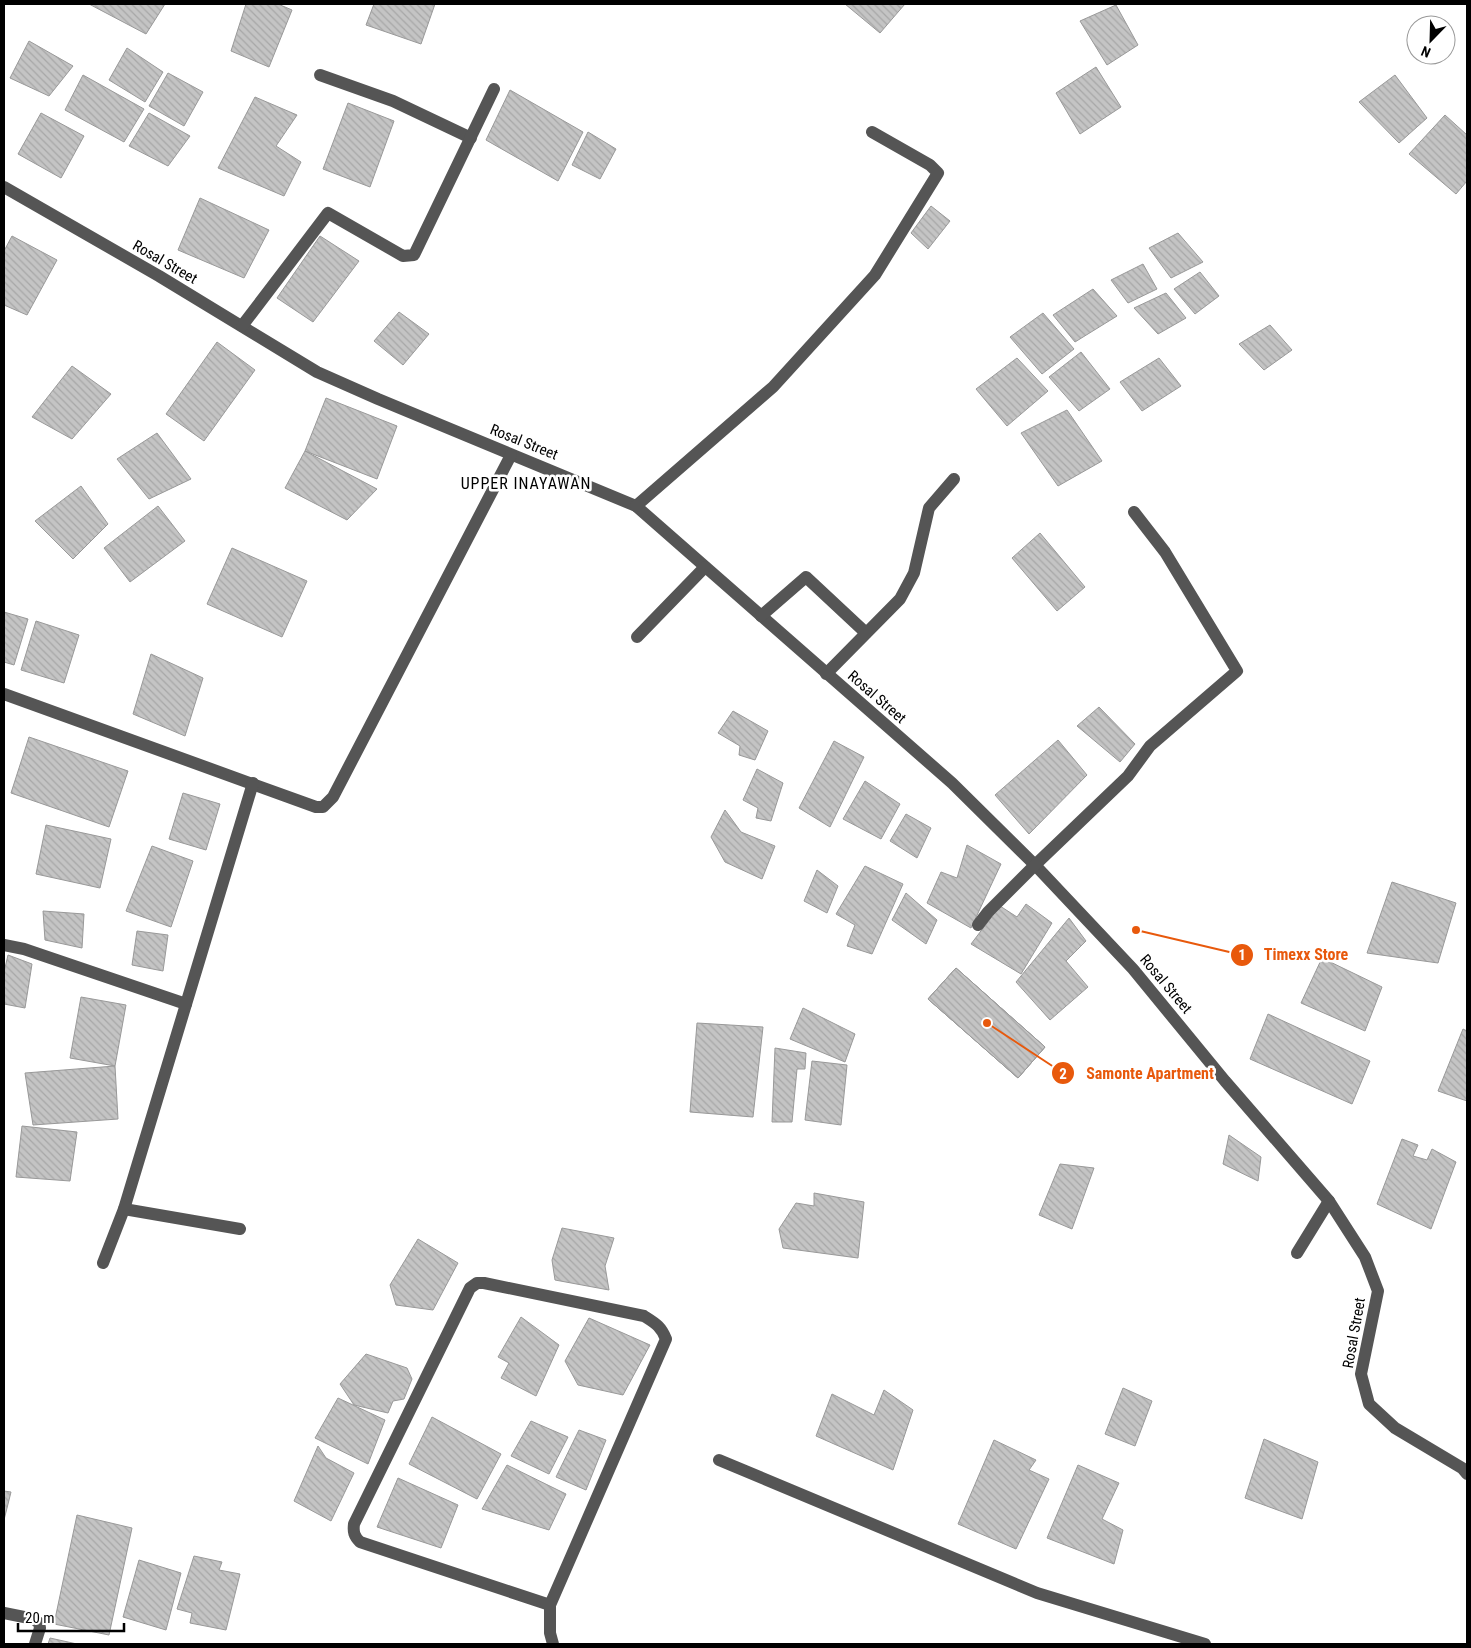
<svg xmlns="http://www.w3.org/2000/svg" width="1471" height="1648" viewBox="0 0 1471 1648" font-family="'Roboto Condensed',sans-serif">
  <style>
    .building { fill: url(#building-back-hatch); stroke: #999 }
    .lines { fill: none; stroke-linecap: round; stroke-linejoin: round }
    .minor { stroke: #555; stroke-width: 12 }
    .labels { text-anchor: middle; stroke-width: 5; stroke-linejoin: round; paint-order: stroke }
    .street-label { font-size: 15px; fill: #000; stroke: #fff }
    .neighbourhood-label { font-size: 16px; letter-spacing: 1px; fill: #000; stroke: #fff }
    .leader { fill: none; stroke: #e8590c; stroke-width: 2 }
    .callout-dot { fill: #e8590c; stroke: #fff; stroke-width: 2 }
    .mark-label { font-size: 15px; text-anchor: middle; font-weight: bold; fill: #fff }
    .callout-label { font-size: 16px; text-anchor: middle; font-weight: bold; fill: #e8590c; stroke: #fff; stroke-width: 5; stroke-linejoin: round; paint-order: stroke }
  </style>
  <defs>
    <pattern id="building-back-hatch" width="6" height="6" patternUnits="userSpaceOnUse" patternTransform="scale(1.25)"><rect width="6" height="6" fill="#c4c4c4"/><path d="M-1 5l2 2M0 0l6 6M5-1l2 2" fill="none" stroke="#a7a7a7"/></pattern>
  </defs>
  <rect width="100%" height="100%" fill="#fff"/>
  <!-- building -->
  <g class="building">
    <path d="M89 4H165L146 34Z"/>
    <path d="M246 4H278L292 10 269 67 231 51Z"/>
    <path d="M374 4H435L421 44 366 25Z"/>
    <path d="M845 4H905L880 33Z"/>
    <path d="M1116 5 1138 45 1107 65 1080 21Z"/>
    <path d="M29 41 73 66 49 96 10 78Z"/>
    <path d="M127 48 163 72 145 102 109 80Z"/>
    <path d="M1096 67 1121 107 1080 134 1056 93Z"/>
    <path d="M168 73 203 92 184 126 149 106Z"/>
    <path d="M83 75 144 109 124 142 65 110Z"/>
    <path d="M1395 75 1427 118 1399 143 1359 102Z"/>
    <path d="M510 90 583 132 558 181 486 140Z"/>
    <path d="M255 97 297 115 276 146 301 162 284 196 218 168Z"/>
    <path d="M348 103 394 121 370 187 323 169Z"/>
    <path d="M41 113 84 136 61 178 18 154Z"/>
    <path d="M149 113 190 136 168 166 129 146Z"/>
    <path d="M1445 115 1467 135V181L1456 194 1409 154Z"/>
    <path d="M588 132 616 149 600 179 572 165Z"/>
    <path d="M200 198 269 230 244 278 178 250Z"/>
    <path d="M931 206 950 221 928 249 911 233Z"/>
    <path d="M1178 233 1203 262 1171 278 1149 248Z"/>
    <path d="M12 236 57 260 27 315 4 305V251Z"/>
    <path d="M320 236 359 261 313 322 277 298Z"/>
    <path d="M1143 264 1157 289 1128 303 1111 280Z"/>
    <path d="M1200 272 1219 296 1195 314 1174 289Z"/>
    <path d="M1093 289 1117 316 1075 342 1053 315Z"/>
    <path d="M1166 293 1186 318 1158 334 1134 308Z"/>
    <path d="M399 312 429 334 403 365 374 341Z"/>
    <path d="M1043 313 1074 349 1042 374 1010 337Z"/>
    <path d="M1270 325 1292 350 1264 370 1239 344Z"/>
    <path d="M217 342 255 370 204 441 166 414Z"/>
    <path d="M1081 352 1110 389 1079 411 1049 377Z"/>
    <path d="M1017 358 1048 391 1007 426 976 389Z"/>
    <path d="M1159 358 1181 386 1142 411 1120 382Z"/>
    <path d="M72 366 111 394 72 439 32 417Z"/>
    <path d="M326 398 397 426 377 479 305 451Z"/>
    <path d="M1067 410 1102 461 1058 486 1021 433Z"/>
    <path d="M157 433 191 479 149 499 117 459Z"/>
    <path d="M305 451 377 489 347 520 285 488Z"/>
    <path d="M81 486 108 524 73 559 35 521Z"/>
    <path d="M158 506 185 541 130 582 104 548Z"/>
    <path d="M1040 533 1085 587 1057 611 1012 558Z"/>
    <path d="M232 548 307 581 282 637 207 604Z"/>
    <path d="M4 612 28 619 14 665 4 662Z"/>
    <path d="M36 621 79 635 64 683 21 670Z"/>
    <path d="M151 654 203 678 185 736 133 714Z"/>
    <path d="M1099 707 1135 744 1120 762 1077 726Z"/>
    <path d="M733 711 768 731 755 760 739 755 740 746 718 733Z"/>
    <path d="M29 737 128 771 109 827 11 793Z"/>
    <path d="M1058 740 1087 775 1029 834 995 795Z"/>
    <path d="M834 741 864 757 830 827 799 808Z"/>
    <path d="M757 769 783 783 771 821 756 818 758 808 743 800Z"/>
    <path d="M865 781 900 804 881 839 843 819Z"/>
    <path d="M183 793 220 804 206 850 169 839Z"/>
    <path d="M725 810 741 832 775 846 762 879 725 862 711 837Z"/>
    <path d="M906 814 931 828 917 858 890 841Z"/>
    <path d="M46 825 111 839 100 888 36 874Z"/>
    <path d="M967 845 1001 864 971 928 927 903 941 872 957 878Z"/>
    <path d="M152 846 193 861 171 927 126 911Z"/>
    <path d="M865 866 903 884 872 954 847 946 855 925 836 914Z"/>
    <path d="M817 870 838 886 827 913 804 901Z"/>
    <path d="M1392 882 1456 903 1438 963 1367 953Z"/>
    <path d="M906 893 937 920 926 944 892 920Z"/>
    <path d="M1026 904 1052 923 1021 974 971 944 1000 906 1017 917Z"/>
    <path d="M43 911 84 914 82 948 45 940Z"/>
    <path d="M1069 918 1086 941 1066 961 1088 987 1050 1020 1016 982Z"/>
    <path d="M137 931 168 935 163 971 132 965Z"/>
    <path d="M8 955 32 964 25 1008 4 1004V972Z"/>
    <path d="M1322 958 1382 987 1365 1031 1301 1003Z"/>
    <path d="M956 968 1045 1047 1018 1078 928 999Z"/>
    <path d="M956 968 1045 1047 1018 1078 928 999Z"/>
    <path d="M956 968 1045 1047 1018 1078 928 999Z"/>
    <path d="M81 997 126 1005 115 1066 70 1058Z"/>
    <path d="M803 1008 855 1034 845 1062 790 1039Z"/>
    <path d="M1268 1014 1370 1061 1352 1104 1250 1059Z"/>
    <path d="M697 1023 763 1027 753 1117 690 1112Z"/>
    <path d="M1463 1029 1467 1031V1101L1438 1091Z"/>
    <path d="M775 1048 806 1053 805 1069H797L792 1122H772Z"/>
    <path d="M812 1061 847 1065 841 1125 805 1120Z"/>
    <path d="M115 1066 118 1119 33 1125 25 1073Z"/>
    <path d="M22 1126 77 1132 70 1181 16 1177Z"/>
    <path d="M1229 1135 1261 1157 1258 1181 1223 1164Z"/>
    <path d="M1402 1139 1418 1145 1413 1156 1427 1160 1432 1149 1456 1162 1431 1229 1377 1204Z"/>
    <path d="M1060 1164 1094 1168 1072 1229 1039 1215Z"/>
    <path d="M814 1193 864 1202 858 1258 783 1248 779 1229 796 1203 814 1206Z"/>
    <path d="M562 1228 614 1238 605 1266 609 1290 555 1280 552 1260Z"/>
    <path d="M418 1239 458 1263 433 1310 396 1305 390 1285Z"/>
    <path d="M521 1317 559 1345 536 1396 501 1378 509 1363 498 1357Z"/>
    <path d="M589 1318 650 1345 623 1395 578 1385 565 1361Z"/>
    <path d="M366 1354 407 1368 412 1379 404 1399 393 1401 388 1413 354 1405 340 1384Z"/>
    <path d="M1123 1388 1152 1401 1135 1446 1105 1434Z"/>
    <path d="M884 1390 913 1410 893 1470 816 1436 832 1394 874 1415Z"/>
    <path d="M338 1398 385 1420 368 1464 315 1438Z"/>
    <path d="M432 1417 501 1454 477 1499 409 1464Z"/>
    <path d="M531 1421 568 1437 549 1474 511 1456Z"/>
    <path d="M579 1430 606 1440 586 1490 556 1477Z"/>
    <path d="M1264 1439 1318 1462 1302 1519 1245 1498Z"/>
    <path d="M994 1440 1036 1460 1029 1470 1049 1479 1016 1549 958 1524Z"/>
    <path d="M318 1446 326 1458 354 1473 331 1521 294 1501Z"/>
    <path d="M507 1465 566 1494 549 1530 482 1509Z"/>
    <path d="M1078 1465 1119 1483 1102 1519 1123 1530 1114 1564 1047 1538Z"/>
    <path d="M398 1478 458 1505 441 1548 377 1527Z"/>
    <path d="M4 1491 11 1492 4 1520Z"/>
    <path d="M77 1515 132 1528 109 1635 54 1624Z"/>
    <path d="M194 1556 222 1562 219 1570 240 1574 226 1630 190 1623 192 1613 177 1609Z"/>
    <path d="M139 1560 181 1573 166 1630 123 1617Z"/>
    <path d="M50 1638 77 1644H48Z"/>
  </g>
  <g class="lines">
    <!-- minor -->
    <g class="minor">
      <path d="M320 75 393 101 471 138"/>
      <path d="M4 187 159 276 317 372 378 399 636 506 952 783 1035 865 1133 969 1225 1081 1329 1201 1365 1257 1378 1291 1361 1374 1369 1404 1395 1428 1462 1468 1467 1474"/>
      <path d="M242 326 328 213 403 256 414 255 494 89"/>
      <path d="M636 506 773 387 875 275 938 173 930 165 872 132"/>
      <path d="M761 616 806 577 866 633"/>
      <path d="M637 637 705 567"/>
      <path d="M826 674 900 599 914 573 929 508 954 479"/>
      <path d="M4 694 316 807H323L333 797 511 455"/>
      <path d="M978 925 988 912 1035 865 1128 776 1150 746 1237 671 1165 552 1134 512"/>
      <path d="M4 945 24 949 186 1004"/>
      <path d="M124 1209 240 1229"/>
      <path d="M1297 1253 1329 1201"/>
      <path d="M103 1263 124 1209 253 783"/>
      <path d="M719 1460 1037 1593 1205 1644"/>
      <path d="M550 1605 360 1542C354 1536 353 1532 354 1524L470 1288 477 1283H484L644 1316C655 1323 661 1326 666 1339L550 1605V1633L553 1644"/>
      <path d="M4 1613 34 1619 39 1623 40 1628 35 1644"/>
    </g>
  </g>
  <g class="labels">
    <!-- street labels -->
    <g class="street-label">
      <text transform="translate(165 262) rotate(30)" y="5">Rosal Street</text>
      <text transform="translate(524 442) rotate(22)" y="5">Rosal Street</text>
      <text transform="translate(877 697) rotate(41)" y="5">Rosal Street</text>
      <text transform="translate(1166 984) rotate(50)" y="5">Rosal Street</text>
      <text transform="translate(1354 1333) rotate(-80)" y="5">Rosal Street</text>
    </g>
    <!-- neighbourhood labels -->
    <g class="neighbourhood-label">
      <text x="526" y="489">UPPER INAYAWAN</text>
    </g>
  </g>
  <!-- callouts -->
  <path class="leader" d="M1136 930L1242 955M987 1023L1063 1073"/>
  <g class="callout-dot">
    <circle cx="1136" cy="930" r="5"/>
    <circle cx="987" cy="1023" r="5"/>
    <circle cx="1242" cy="955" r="12"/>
    <circle cx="1063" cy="1073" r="12"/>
  </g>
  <g class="mark-label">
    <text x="1242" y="960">1</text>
    <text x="1063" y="1079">2</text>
  </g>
  <g class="callout-label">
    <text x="1306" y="960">Timexx Store</text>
    <text x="1150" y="1079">Samonte Apartment</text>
  </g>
  <!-- border -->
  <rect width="1471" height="1648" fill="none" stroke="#000000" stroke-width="10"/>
  <!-- north arrow -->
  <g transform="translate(1431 40) rotate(203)"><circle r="24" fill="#ffffff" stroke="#999999"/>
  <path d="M0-4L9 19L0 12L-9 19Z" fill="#000000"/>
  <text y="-8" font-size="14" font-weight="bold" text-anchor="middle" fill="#000000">N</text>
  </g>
  <!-- scale -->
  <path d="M18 1623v8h106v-8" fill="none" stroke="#000000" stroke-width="2.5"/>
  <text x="25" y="1623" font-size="15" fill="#000000" stroke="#ffffff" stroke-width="4" paint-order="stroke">20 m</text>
</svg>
